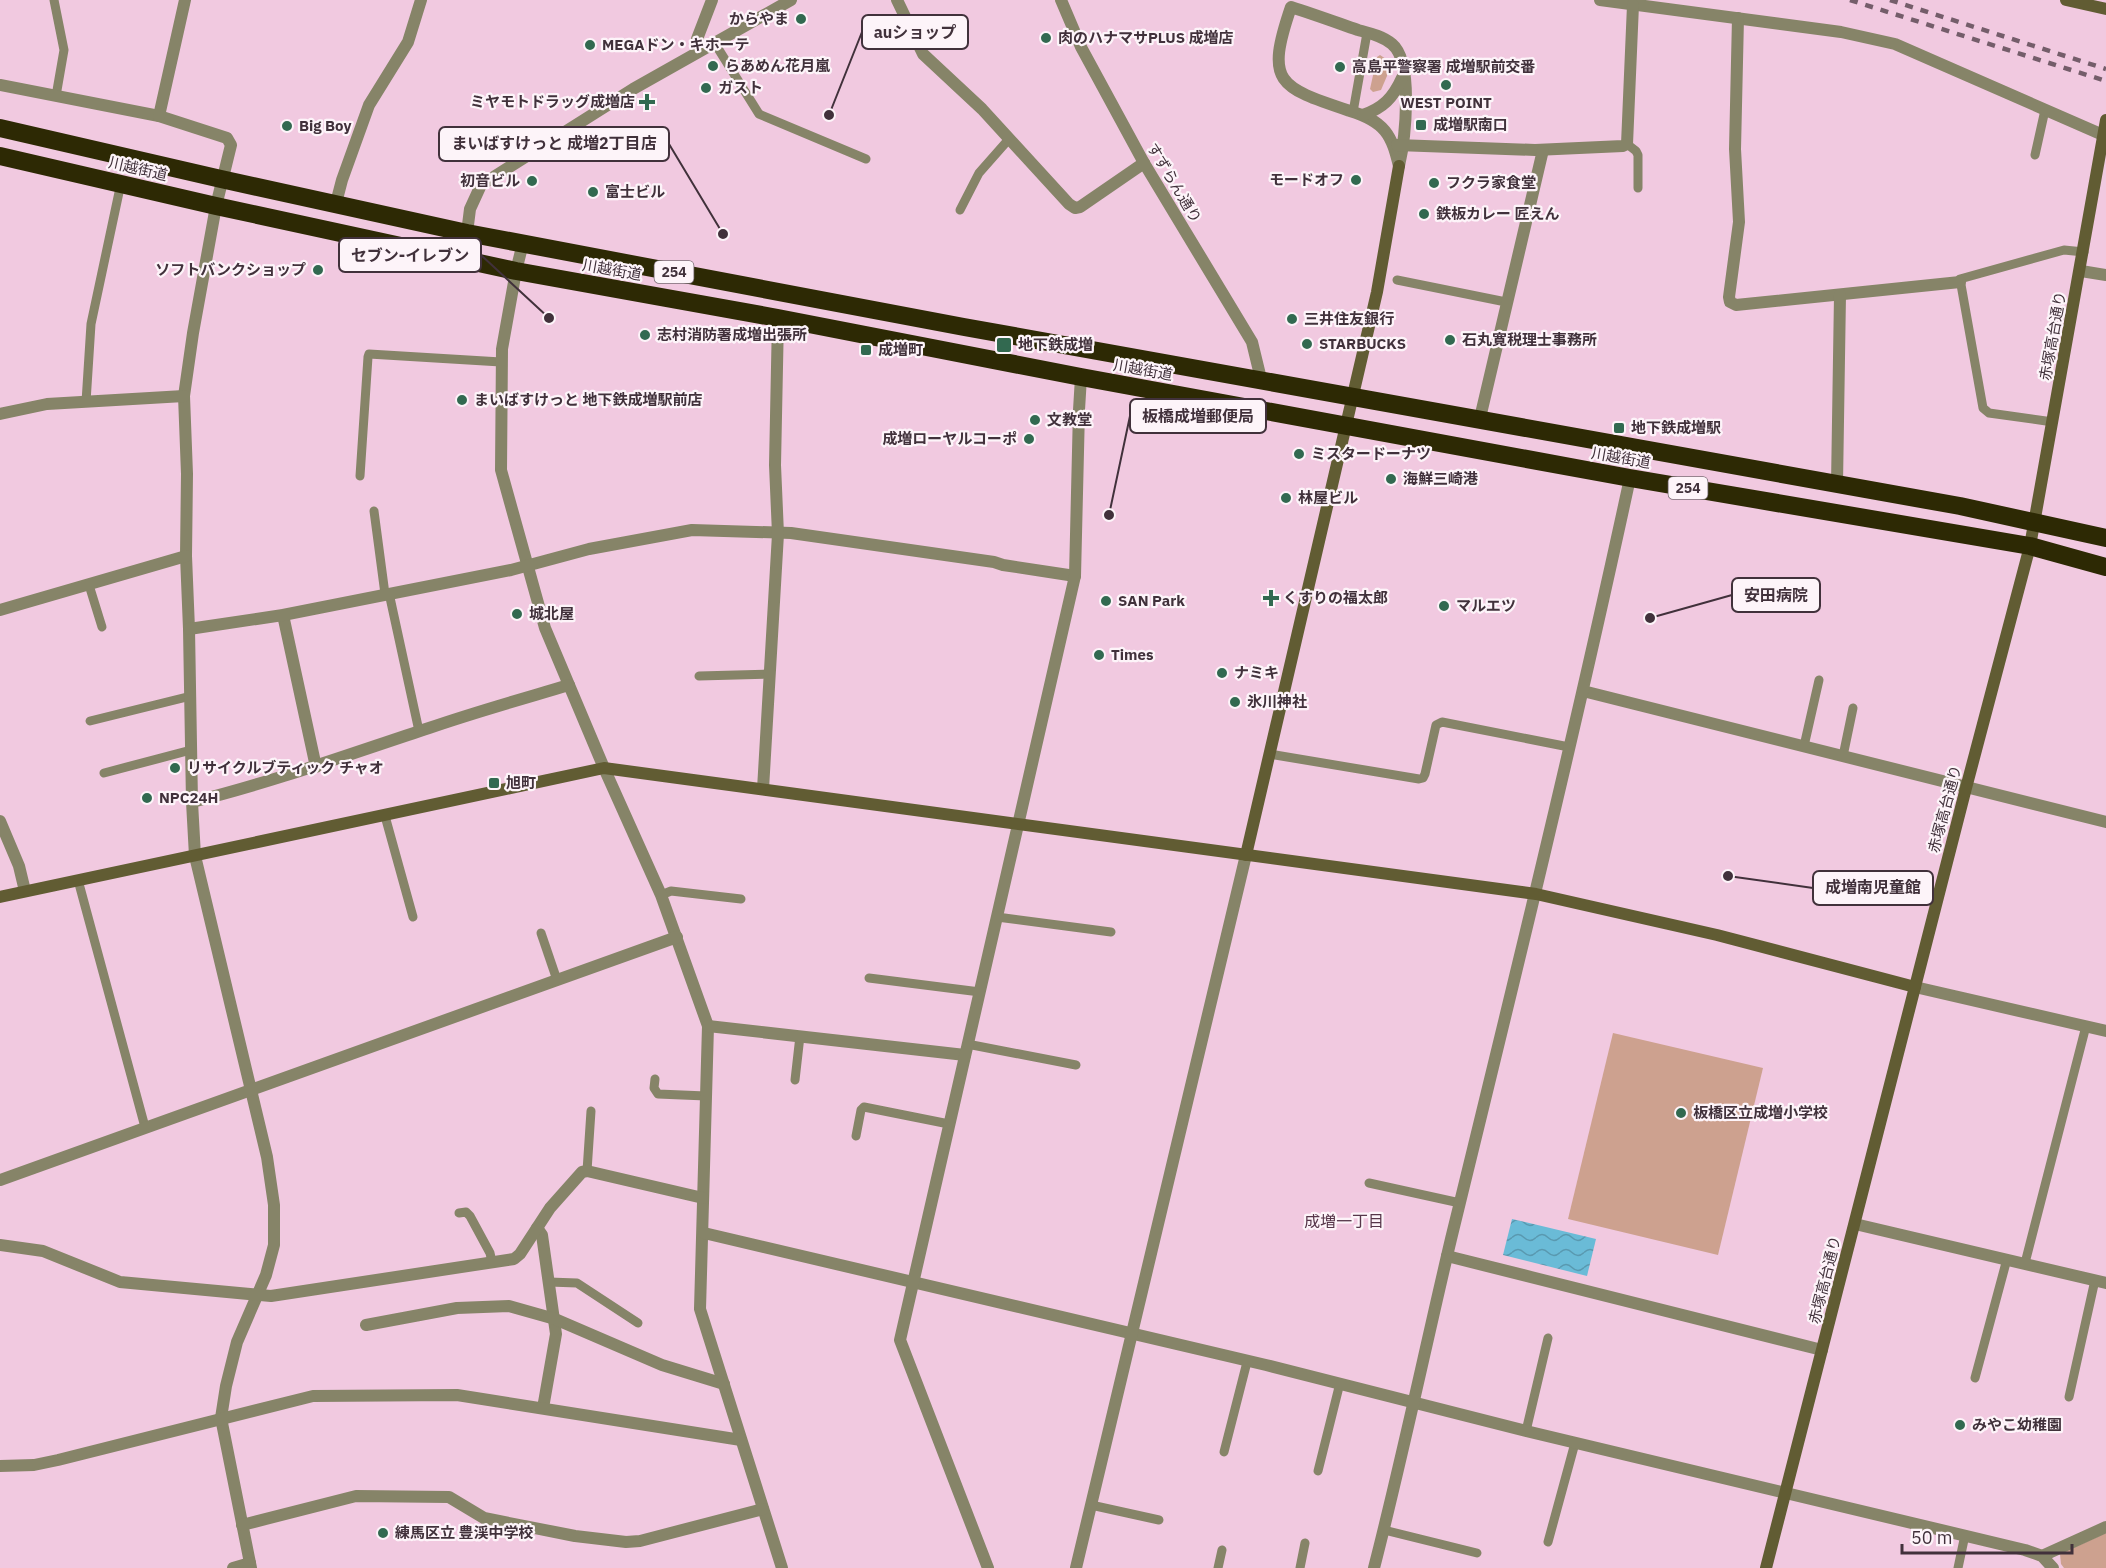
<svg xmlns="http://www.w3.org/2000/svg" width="2106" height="1568" viewBox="0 0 2106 1568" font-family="'IBM Plex Sans','Noto Sans JP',sans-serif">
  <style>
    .grass { fill: url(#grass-tufts) }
    .green { fill: #cda18f }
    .water { fill: url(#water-waves) }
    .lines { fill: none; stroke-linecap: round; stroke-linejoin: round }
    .lane { stroke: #868468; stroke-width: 9 }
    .street { stroke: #868468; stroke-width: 12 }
    .secondary { stroke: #615c33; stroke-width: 12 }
    .highway { stroke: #2d2904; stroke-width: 18 }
    .rail { stroke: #745d6a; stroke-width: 4.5; stroke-dasharray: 8 8; stroke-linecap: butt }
    .poi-dot { fill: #326950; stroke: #fdf4f9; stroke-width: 2 }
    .labels { text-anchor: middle; stroke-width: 4.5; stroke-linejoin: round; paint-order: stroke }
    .shield { fill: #fdf4f9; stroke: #796c74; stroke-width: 1.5 }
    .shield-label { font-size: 14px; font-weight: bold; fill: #41313b }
    .poi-label { font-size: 15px; font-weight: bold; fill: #41313b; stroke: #fdf4f9; text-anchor: start }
    .street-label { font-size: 15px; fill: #41313b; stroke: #fdf4f9 }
    .neighbourhood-label { font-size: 16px; fill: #57364a; stroke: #fdf4f9 }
    .leader { fill: none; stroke: #41313b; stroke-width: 2 }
    .callout-dot { fill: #41313b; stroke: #fdf4f9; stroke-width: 2 }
    .callout { fill: #fdf4f9; stroke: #41313b; stroke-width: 2 }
    .callout-label { font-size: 16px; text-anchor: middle; font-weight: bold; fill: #41313b }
  </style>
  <defs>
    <pattern id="grass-tufts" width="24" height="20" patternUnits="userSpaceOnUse" patternTransform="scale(1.5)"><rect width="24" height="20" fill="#cda18f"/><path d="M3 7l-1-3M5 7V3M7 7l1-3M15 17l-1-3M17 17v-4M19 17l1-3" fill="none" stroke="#a88476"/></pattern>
    <pattern id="water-waves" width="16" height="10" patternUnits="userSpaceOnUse" patternTransform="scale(1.5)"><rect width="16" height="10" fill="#6abbd7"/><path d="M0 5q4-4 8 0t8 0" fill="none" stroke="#5999b0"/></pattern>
  </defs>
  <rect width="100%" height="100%" fill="#f1c9e0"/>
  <!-- grass -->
  <path class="grass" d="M1380 55 1386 59 1387 76 1381 90 1373 92 1370 89 1377 57Z"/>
  <!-- green -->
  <g class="green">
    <path d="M1613 1033 1763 1068 1718 1255 1568 1219Z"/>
    <path d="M2106 1533V1568H2064L2061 1564 2060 1554Z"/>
  </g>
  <!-- water -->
  <path class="water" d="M1512 1219 1596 1239 1587 1276 1503 1255Z"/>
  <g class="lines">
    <!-- lane -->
    <g class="lane">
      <path d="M54 0 64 50 56 96"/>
      <path d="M714 42 759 114 866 159"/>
      <path d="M1353 112 1367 33"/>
      <path d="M1627 144 1636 151 1638 155V188"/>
      <path d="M2035 155 2045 110"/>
      <path d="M960 210 979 173 1009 139"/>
      <path d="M1397 280 1506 302"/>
      <path d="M86 402 91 324 121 183"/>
      <path d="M2053 422 1989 413 1983 408 1960 279 2064 250 2084 252"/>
      <path d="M360 476 368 357 369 354 501 362"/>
      <path d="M374 511 385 594"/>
      <path d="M89 585 102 627"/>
      <path d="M389 593 419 731"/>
      <path d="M699 676 769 674"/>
      <path d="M90 721 191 696"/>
      <path d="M1804 746 1819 680"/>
      <path d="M1269 754 1419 779 1423 778 1425 774 1436 725 1442 722 1569 747"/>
      <path d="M1843 756 1853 708"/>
      <path d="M104 773 191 750"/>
      <path d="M385 816 413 917"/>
      <path d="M78 880 145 1127"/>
      <path d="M661 895 671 891 741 899"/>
      <path d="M997 917 1111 932"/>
      <path d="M541 933 557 980"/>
      <path d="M869 978 980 992"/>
      <path d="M967 1044 1076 1065"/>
      <path d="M655 1079 654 1088 658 1094 706 1096"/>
      <path d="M795 1080 800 1036"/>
      <path d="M856 1136 861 1110 864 1107 949 1124"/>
      <path d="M587 1171 591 1111"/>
      <path d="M1369 1183 1460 1203"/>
      <path d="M459 1213 466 1212 470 1216 490 1253 492 1262"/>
      <path d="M2025 1263 2086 1026"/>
      <path d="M549 1282 577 1283 638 1323"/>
      <path d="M1975 1378 2007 1259"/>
      <path d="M2069 1397 2095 1280"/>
      <path d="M1526 1431 1548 1338"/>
      <path d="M1224 1452 1247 1362"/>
      <path d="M1318 1471 1340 1383"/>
      <path d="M1091 1505 1159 1520"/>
      <path d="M1384 1530 1477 1553"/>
      <path d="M1548 1542 1575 1443"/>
      <path d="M1218 1568 1222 1550"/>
      <path d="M1300 1568 1305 1543"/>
      <path d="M1958 1568 1965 1535"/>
    </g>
    <!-- street -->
    <g class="street">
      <path d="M897 0 923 54 982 109 1069 204 1075 208 1080 207 1144 163"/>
      <path d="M1061 0 1081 47 1144 163 1252 342 1261 379"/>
      <path d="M1600 0 1841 32 1895 44 2103 135"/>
      <path d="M1291 7C1313 14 1335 22 1358 30 1369 33 1383 36 1392 44 1414 62 1405 140 1399 166 1396 154 1393 141 1385 131 1376 120 1363 115 1350 111 1278 87 1265 83 1291 7Z"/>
      <path d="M1738 18 1735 149 1739 222 1729 297 1730 302 1736 305 1960 282"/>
      <path d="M701 49 697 39 712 0"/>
      <path d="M0 85 159 116 227 138 231 145 216 206 193 333 184 396 187 474 186 556 189 629 192 802 195 856 267 1157 274 1205V1245L266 1275 237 1342 226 1386 221 1418 251 1568"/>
      <path d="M1363 115C1383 108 1393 98 1402 78"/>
      <path d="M159 116 185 0"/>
      <path d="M1397 145 1535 150 1623 146 1627 144 1633 5"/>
      <path d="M336 203 342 180 369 105 408 42 421 0"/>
      <path d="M467 233 470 209 481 185 633 89 791 0"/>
      <path d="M523 243 516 271 502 349 501 470 545 628 604 768 661 895 708 1026 700 1309 782 1568"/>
      <path d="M2081 271 2106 275"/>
      <path d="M0 414 47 404 184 396"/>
      <path d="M1480 418 1543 150"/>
      <path d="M1837 484 1840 295"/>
      <path d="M0 610 186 556"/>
      <path d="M283 615 316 767"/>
      <path d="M189 629 283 615 511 570 589 549 692 530 791 533 994 562 1003 565 1075 576"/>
      <path d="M1583 691 2106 822"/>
      <path d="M763 789 778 534 775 465 778 318"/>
      <path d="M192 802C273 782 350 754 429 728 475 712 522 699 569 685"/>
      <path d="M0 821 19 866 25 891"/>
      <path d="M1915 987 2106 1031"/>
      <path d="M708 1026 965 1055"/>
      <path d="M0 1180 677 937"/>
      <path d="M1855 1224 2106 1283"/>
      <path d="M537 1228 542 1235 556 1334 543 1408"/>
      <path d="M704 1233 1266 1365 1526 1431 2025 1550 2042 1556 2053 1568"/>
      <path d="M0 1245 43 1251 120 1282 271 1296 514 1259 520 1254 550 1208 582 1172 587 1171 703 1198"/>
      <path d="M1447 1256 1822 1350"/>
      <path d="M366 1325 457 1308 509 1306 555 1319 662 1365 724 1384"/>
      <path d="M0 1466 34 1465 58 1460 313 1396 457 1395 741 1440"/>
      <path d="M242 1525 356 1496 449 1497 484 1518 575 1536 626 1542 640 1541 763 1509"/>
      <path d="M2042 1556 2106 1527"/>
      <path d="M233 1568 250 1563"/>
      <path d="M988 1568 900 1340 1075 576 1079 410 1081 377"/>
      <path d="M1076 1568 1246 855"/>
      <path d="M1374 1568C1402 1459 1425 1349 1451 1239 1513 986 1575 733 1630 478"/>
    </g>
    <!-- secondary -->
    <g class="secondary">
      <path d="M2066 0 2106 9"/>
      <path d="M1246 855 1377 292 1399 166"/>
      <path d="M0 897 604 768 1536 894 1717 935 1915 987"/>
      <path d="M1766 1568 1966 788 2030 546 2106 120"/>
    </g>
    <!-- highway -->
    <g class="highway">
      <path d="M0 128 221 179 467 233 964 327 1960 506 2106 538"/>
      <path d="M0 156 216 206 516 271 778 318 1081 377 1630 478 2030 546 2106 567"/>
    </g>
    <!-- rail -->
    <g class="rail">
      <path d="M1850 0 2106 81"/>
      <path d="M1890 0 2106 69"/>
    </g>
  </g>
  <!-- markers -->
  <g class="poi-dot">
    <circle cx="801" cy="19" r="6"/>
    <circle cx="1046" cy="38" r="6"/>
    <circle cx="590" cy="45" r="6"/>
    <circle cx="713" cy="66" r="6"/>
    <circle cx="1340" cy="67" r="6"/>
    <circle cx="1446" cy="85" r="6"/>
    <circle cx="706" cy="88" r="6"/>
    <path d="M644 93h6v6h6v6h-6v6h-6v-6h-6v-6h6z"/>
    <rect x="1415" y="119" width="12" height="12" rx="3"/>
    <circle cx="287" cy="126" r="6"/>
    <circle cx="1356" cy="180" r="6"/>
    <circle cx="532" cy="181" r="6"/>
    <circle cx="1434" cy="183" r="6"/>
    <circle cx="593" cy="192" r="6"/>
    <circle cx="1424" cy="214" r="6"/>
    <circle cx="318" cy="270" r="6"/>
    <circle cx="1292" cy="319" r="6"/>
    <circle cx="645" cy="335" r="6"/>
    <circle cx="1450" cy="340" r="6"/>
    <circle cx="1307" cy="344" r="6"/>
    <rect x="996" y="337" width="16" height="16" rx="3"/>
    <rect x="860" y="344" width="12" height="12" rx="3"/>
    <circle cx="462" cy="400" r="6"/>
    <circle cx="1035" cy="420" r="6"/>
    <rect x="1613" y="422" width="12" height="12" rx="3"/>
    <circle cx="1029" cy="439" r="6"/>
    <circle cx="1299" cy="454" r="6"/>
    <circle cx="1391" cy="479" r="6"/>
    <circle cx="1286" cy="498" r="6"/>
    <path d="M1268 589h6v6h6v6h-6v6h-6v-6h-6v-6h6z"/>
    <circle cx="1106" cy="601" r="6"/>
    <circle cx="1444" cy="606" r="6"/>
    <circle cx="517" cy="614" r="6"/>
    <circle cx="1099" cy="655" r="6"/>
    <circle cx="1222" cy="673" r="6"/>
    <circle cx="1235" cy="702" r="6"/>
    <circle cx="175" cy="768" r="6"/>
    <rect x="488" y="777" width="12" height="12" rx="3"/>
    <circle cx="147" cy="798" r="6"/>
    <circle cx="1681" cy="1113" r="6"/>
    <circle cx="1960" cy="1425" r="6"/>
    <circle cx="383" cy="1533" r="6"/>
  </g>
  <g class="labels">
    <!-- shield labels -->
    <g class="shield">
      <rect x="654.5" y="261" width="39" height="22" rx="4.5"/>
      <rect x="1668.5" y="477" width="39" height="22" rx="4.5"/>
    </g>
    <g class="shield-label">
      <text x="674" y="277">254</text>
      <text x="1688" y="493">254</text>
    </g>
    <!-- poi labels -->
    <g class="poi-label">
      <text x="789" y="24" text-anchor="end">からやま</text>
      <text x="1058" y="43">肉のハナマサPLUS 成増店</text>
      <text x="602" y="50">MEGAドン・キホーテ</text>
      <text x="725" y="71">らあめん花月嵐</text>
      <text x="1352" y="72">高島平警察署 成増駅前交番</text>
      <text x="718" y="93">ガスト</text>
      <text x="635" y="107" text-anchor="end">ミヤモトドラッグ成増店</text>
      <text x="1446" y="108" text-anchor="middle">WEST POINT</text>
      <text x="1433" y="130">成増駅南口</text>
      <text x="299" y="131">Big Boy</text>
      <text x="1344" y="185" text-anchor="end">モードオフ</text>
      <text x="520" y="186" text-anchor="end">初音ビル</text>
      <text x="1446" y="188">フクラ家食堂</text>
      <text x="605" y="197">富士ビル</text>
      <text x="1436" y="219">鉄板カレー 匠えん</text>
      <text x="306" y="275" text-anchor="end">ソフトバンクショップ</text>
      <text x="1304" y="324">三井住友銀行</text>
      <text x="657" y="340">志村消防署成増出張所</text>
      <text x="1462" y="345">石丸寛税理士事務所</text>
      <text x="1319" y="349">STARBUCKS</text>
      <text x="1018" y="350">地下鉄成増</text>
      <text x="878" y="355">成増町</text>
      <text x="474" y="405">まいばすけっと 地下鉄成増駅前店</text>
      <text x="1047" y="425">文教堂</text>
      <text x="1631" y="433">地下鉄成増駅</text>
      <text x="1017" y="444" text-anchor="end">成増ローヤルコーポ</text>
      <text x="1311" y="459">ミスタードーナツ</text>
      <text x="1403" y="484">海鮮三崎港</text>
      <text x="1298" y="503">林屋ビル</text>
      <text x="1283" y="603">くすりの福太郎</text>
      <text x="1118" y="606">SAN Park</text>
      <text x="1456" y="611">マルエツ</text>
      <text x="529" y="619">城北屋</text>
      <text x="1111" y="660">Times</text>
      <text x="1234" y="678">ナミキ</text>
      <text x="1247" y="707">氷川神社</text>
      <text x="187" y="773">リサイクルブティック チャオ</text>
      <text x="506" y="788">旭町</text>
      <text x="159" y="803">NPC24H</text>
      <text x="1693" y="1118">板橋区立成増小学校</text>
      <text x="1972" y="1430">みやこ幼稚園</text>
      <text x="395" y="1538">練馬区立 豊渓中学校</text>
    </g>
    <!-- street labels -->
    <g class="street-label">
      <text transform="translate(138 169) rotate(13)" y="5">川越街道</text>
      <text transform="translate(1174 183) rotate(59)" y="5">すずらん通り</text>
      <text transform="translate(612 270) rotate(10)" y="5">川越街道</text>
      <text transform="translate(2053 336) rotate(-80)" y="5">赤塚高台通り</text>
      <text transform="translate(1143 370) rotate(10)" y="5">川越街道</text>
      <text transform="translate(1621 458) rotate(10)" y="5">川越街道</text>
      <text transform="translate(1945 809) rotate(-75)" y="5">赤塚高台通り</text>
      <text transform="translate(1825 1280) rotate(-76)" y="5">赤塚高台通り</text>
    </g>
    <!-- neighbourhood labels -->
    <g class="neighbourhood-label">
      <text x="1344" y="1227">成増一丁目</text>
    </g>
  </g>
  <!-- callouts -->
  <path class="leader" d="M829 115L862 32M723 234L669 144M549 318L481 255M1109 515L1130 416M1650 618L1732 595M1728 876L1813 888"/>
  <g class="callout-dot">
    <circle cx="829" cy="115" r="6"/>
    <circle cx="723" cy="234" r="6"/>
    <circle cx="549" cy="318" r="6"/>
    <circle cx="1109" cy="515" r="6"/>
    <circle cx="1650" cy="618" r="6"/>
    <circle cx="1728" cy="876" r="6"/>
  </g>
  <g class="callout">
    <rect x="862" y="15" width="106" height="34" rx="6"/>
    <rect x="439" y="127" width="230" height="34" rx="6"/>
    <rect x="339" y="238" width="142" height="34" rx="6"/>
    <rect x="1130" y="399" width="136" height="34" rx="6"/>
    <rect x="1732" y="578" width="88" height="34" rx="6"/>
    <rect x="1813" y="871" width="120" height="34" rx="6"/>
  </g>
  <g class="callout-label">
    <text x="915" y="38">auショップ</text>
    <text x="554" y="149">まいばすけっと 成増2丁目店</text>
    <text x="410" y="261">セブン-イレブン</text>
    <text x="1198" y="422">板橋成増郵便局</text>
    <text x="1776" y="601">安田病院</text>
    <text x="1873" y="893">成増南児童館</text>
  </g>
  <!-- scale -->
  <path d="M1902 1544v9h170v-9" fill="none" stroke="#41313b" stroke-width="3"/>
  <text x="1911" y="1544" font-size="18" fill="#41313b" stroke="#fdf4f9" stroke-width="4.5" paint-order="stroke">50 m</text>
</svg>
